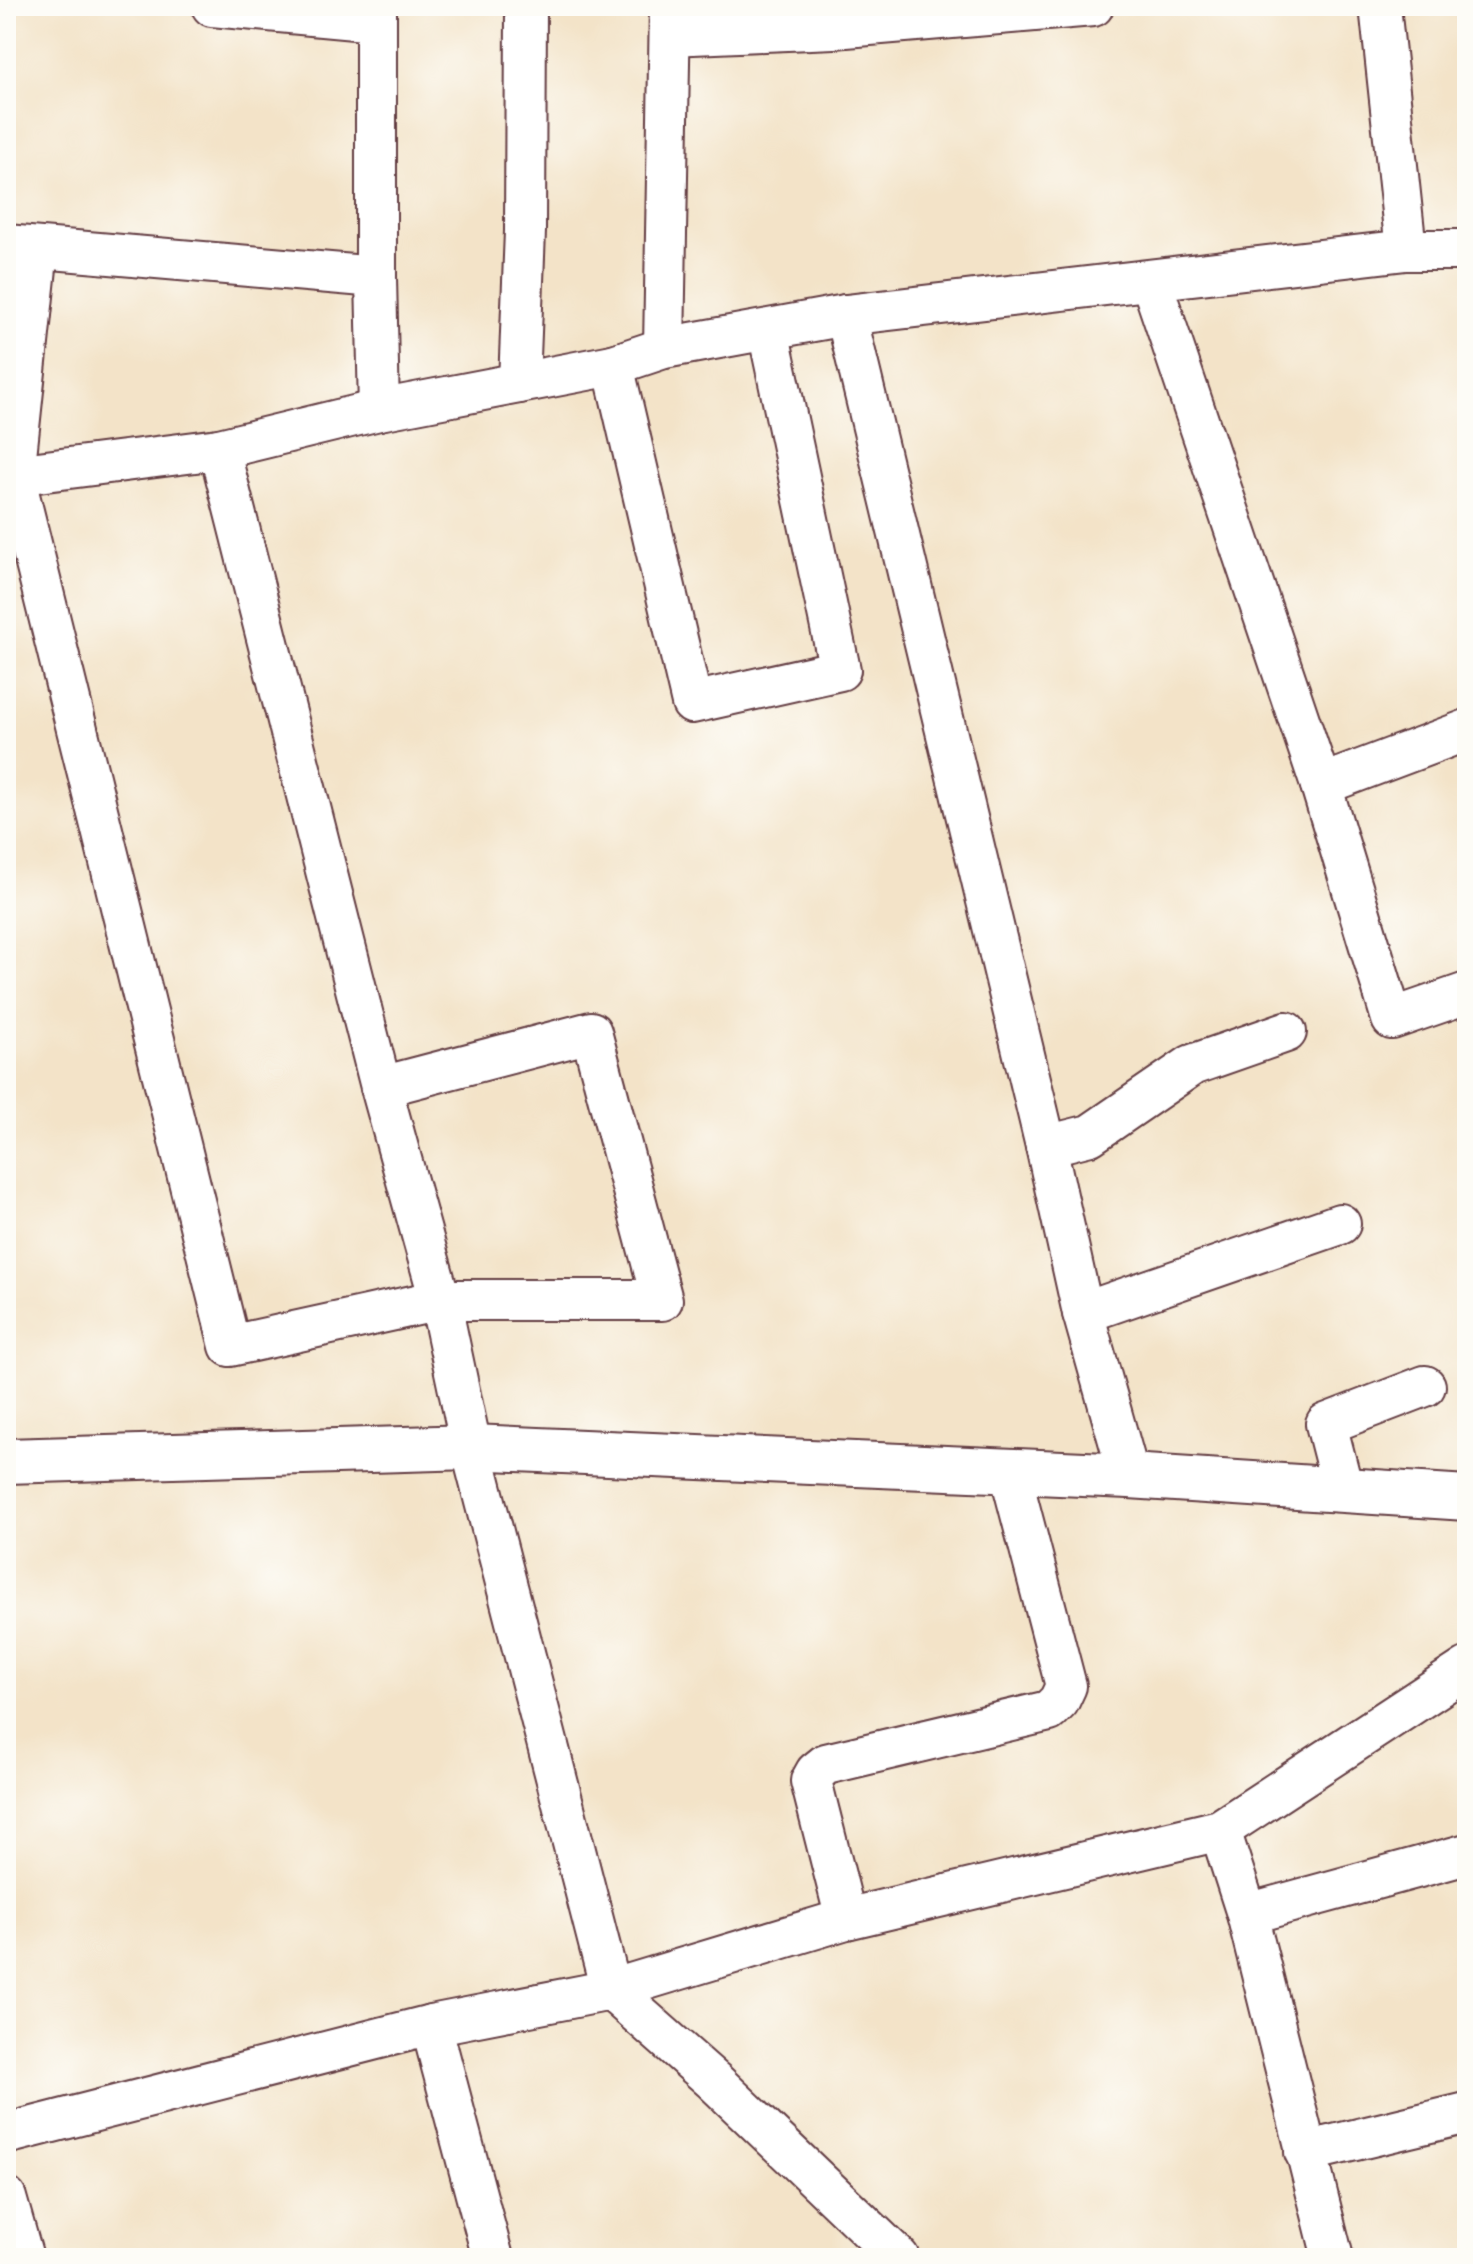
<svg xmlns="http://www.w3.org/2000/svg" width="1473" height="2264" viewBox="0 0 1473 2264" font-family="'IM FELL French Canon',serif">
  <style>
    .lines { fill: none; stroke-linecap: round; stroke-linejoin: round }
    .minor-casing { stroke: #633c43; stroke-width: 44 }
    .tertiary-casing { stroke: #633c43; stroke-width: 48 }
    .minor { stroke: #fff; stroke-width: 40 }
    .tertiary { stroke: #fff; stroke-width: 44 }
  </style>
  <rect width="100%" height="100%" fill="#fdfcf7"/>
  <filter id="ink" filterUnits="userSpaceOnUse"><feTurbulence type="fractalNoise" baseFrequency=".0125" numOctaves="2"/><feDisplacementMap in="SourceGraphic" scale="16" xChannelSelector="R" yChannelSelector="G"/><feConvolveMatrix kernelMatrix="1 2 1 2 8 2 1 2 1" color-interpolation-filters="sRGB"/></filter>
  <filter id="wash" filterUnits="userSpaceOnUse"><feTurbulence type="fractalNoise" baseFrequency=".006" numOctaves="4" result="noise"/><feDisplacementMap in="SourceGraphic" scale="32" xChannelSelector="R" yChannelSelector="G"/><feGaussianBlur stdDeviation="1.8" result="paint"/><feColorMatrix in="noise" values="0 0 0 0 0 0 0 0 0 0 0 0 0 0 0 0 0 1.4 0 .05"/><feComposite in="paint" operator="in"/></filter>
  <g filter="url(#wash)">
    <rect width="100%" height="100%" fill="#f3e3c8"/>
  </g>
  <g filter="url(#ink)">
    <g class="lines">
      <!-- minor casing -->
      <g class="minor-casing">
        <g id="minor">
          <path d="M212 6 376 21"/>
          <path d="M376 6V277L379 410"/>
          <path d="M1380 6 1406 250"/>
          <path d="M670 35 834 28 1093 6"/>
          <path d="M6 245 376 277"/>
          <path d="M38 249 14 475 230 1346 440 1300H662L591 1032 381 1087"/>
          <path d="M1151 281 1321 785 1392 1019 1467 993"/>
          <path d="M846 315 1046 1146 1083 1313 1129 1476"/>
          <path d="M664 348 670 6"/>
          <path d="M613 365 692 703 840 670 768 330"/>
          <path d="M519 383 525 231 526 6"/>
          <path d="M219 449 381 1087 440 1300 471 1447 611 1990 714 2081 899 2258"/>
          <path d="M6 471 14 475 219 449 379 410 613 365 664 348 846 315 1406 250H1467"/>
          <path d="M1321 785 1467 730"/>
          <path d="M1046 1146 1090 1135 1192 1065 1286 1032"/>
          <path d="M1083 1313 1340 1224"/>
          <path d="M1343 1490 1326 1424 1425 1386"/>
          <path d="M1220 1830 1247 1914 1333 2258"/>
          <path d="M1247 1914 1467 1854"/>
          <path d="M846 1919 811 1781 816 1772 826 1764 1049 1711 1059 1701 1066 1686 1010 1472"/>
          <path d="M431 2025 493 2258"/>
          <path d="M6 2134 431 2025 611 1990 846 1919 1220 1830 1467 1668"/>
          <path d="M1305 2152 1467 2113"/>
          <path d="M6 2198 23 2258"/>
        </g>
      </g>
      <!-- tertiary casing -->
      <g class="tertiary-casing">
        <path id="tertiary" d="M6 1461 471 1447 1129 1476 1467 1498"/>
      </g>
      <!-- minor -->
      <use href="#minor" class="minor"/>
      <!-- tertiary -->
      <use href="#tertiary" class="tertiary"/>
    </g>
  </g>
  <!-- margin -->
  <rect width="1473" height="2264" fill="none" stroke="#fdfcf7" stroke-width="32"/>
</svg>
